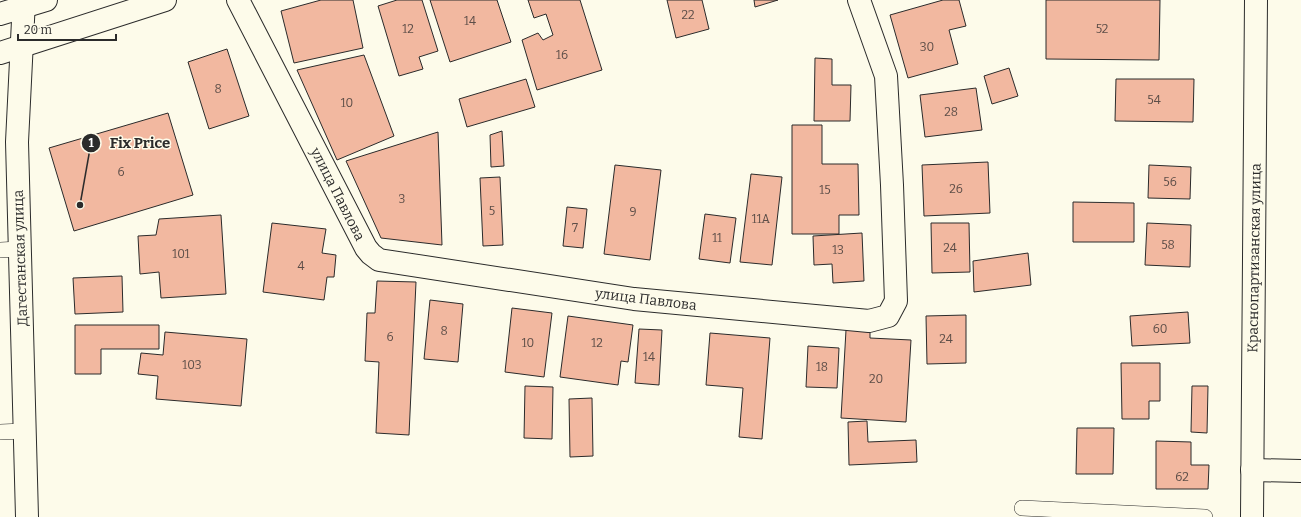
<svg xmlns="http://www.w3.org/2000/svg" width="1301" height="517" viewBox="0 0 1301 517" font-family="Bitter,serif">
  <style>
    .building { fill: #f2b8a0; stroke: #2b2b2b }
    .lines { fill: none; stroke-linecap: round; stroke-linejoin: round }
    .service-casing { stroke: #2b2b2b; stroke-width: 16 }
    .minor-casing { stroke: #2b2b2b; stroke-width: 24 }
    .tertiary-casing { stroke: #2b2b2b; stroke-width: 24 }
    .primary-casing { stroke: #2b2b2b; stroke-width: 24 }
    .service { stroke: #fdfbea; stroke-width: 15 }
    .minor { stroke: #fdfbea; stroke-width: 22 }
    .tertiary { stroke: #fdfbea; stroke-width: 22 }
    .primary { stroke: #fdfbea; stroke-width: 22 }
    .labels { text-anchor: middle; stroke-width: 3; stroke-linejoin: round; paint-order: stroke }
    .number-label { font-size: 12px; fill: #5d4e48 }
    .street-label { font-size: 14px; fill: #2b2b2b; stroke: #fdfbea }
    .leader { fill: none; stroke: #2b2b2b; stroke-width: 1.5 }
    .callout-dot { fill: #2b2b2b; stroke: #fdfbea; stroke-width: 1.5 }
    .mark-label { font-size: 12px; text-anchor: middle; font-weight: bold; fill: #fff }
    .callout-label { font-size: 15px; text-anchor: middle; font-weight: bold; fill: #2b2b2b; stroke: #fdfbea; stroke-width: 3; stroke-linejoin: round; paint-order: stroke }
  </style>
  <rect width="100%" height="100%" fill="#fdfbea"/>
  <!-- building -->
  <g class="building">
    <path d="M321 0H353L363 48 294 63 281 11Z"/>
    <path d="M397 0H422L438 51 419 57 423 69 399 76 378 6Z"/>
    <path d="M430 0H497L511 42 450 62Z"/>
    <path d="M528 0H580L602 70 537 90 522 40 538 33 543 40 553 35 546 14 534 18Z"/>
    <path d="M667 0H702L709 29 676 38Z"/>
    <path d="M754 0H778L755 7Z"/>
    <path d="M943 0H959L966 26 949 30 958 64 908 78 890 15Z"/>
    <path d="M1046 0H1160L1159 60 1046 59Z"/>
    <path d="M227 49 249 116 209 129 188 62Z"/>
    <path d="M364 55 394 136 337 160 297 70Z"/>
    <path d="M815 58 832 59V85H851L850 121H814Z"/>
    <path d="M1009 68 1018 96 992 104 984 76Z"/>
    <path d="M526 79 535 107 467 127 459 99Z"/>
    <path d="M1116 79H1194L1193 122 1115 121Z"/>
    <path d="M976 88 982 130 925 137 920 95Z"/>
    <path d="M168 113 193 195 74 231 49 148Z"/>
    <path d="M792 125H822V164H858L859 215H839V234H792Z"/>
    <path d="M502 131 504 166 491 167 490 135Z"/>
    <path d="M438 132 442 245 381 238 346 161Z"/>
    <path d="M988 162 990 213 924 216 922 165Z"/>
    <path d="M615 165 661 170 650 260 604 254Z"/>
    <path d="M1149 165 1191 167 1190 199 1148 198Z"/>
    <path d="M751 174 782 177 772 265 740 262Z"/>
    <path d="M500 177 503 245 483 246 480 178Z"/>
    <path d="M1073 202 1134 203V242H1073Z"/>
    <path d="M567 207 587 209 583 248 563 246Z"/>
    <path d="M705 214 736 218 730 263 699 259Z"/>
    <path d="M221 215 226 294 161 298 159 272 140 274 138 236 156 235 159 219Z"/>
    <path d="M272 223 326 229 322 253 336 255 334 277H327L324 300 263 292Z"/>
    <path d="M931 223H969L970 272 932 273Z"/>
    <path d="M1147 223 1191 225 1190 267 1145 265Z"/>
    <path d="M862 233 864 281 833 283 832 264 814 265 813 236Z"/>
    <path d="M1028 253 1031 285 974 292 973 261Z"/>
    <path d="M122 276 123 312 75 314 73 278Z"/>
    <path d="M377 281 416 282 409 435 376 433 379 362 365 361 367 313H375Z"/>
    <path d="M430 300 463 304 458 362 424 359Z"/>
    <path d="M512 308 552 313 544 377 505 372Z"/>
    <path d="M1188 312 1190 343 1132 346 1130 316Z"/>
    <path d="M966 315V363L927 364 926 316Z"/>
    <path d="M568 316 633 325 628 362 621 361 618 385 560 377Z"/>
    <path d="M75 325H159V349H101V374H75Z"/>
    <path d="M639 329 662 330 659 385 635 383Z"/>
    <path d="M846 330 870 331V338L911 340 906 422 841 418Z"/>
    <path d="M165 332 247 339 241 406 156 399 158 376 138 374 141 353 163 355Z"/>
    <path d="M710 333 770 338 762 439 739 437 743 388 706 385Z"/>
    <path d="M808 346 839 348 837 388 806 387Z"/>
    <path d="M1121 363H1160V401H1149V419H1122Z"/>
    <path d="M525 386 553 387 552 439 524 438Z"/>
    <path d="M1192 386H1208L1207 433 1191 432Z"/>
    <path d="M592 398 593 456 570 457 569 399Z"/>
    <path d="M867 421 868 442 916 440 917 462 849 465 848 422Z"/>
    <path d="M1077 428H1114L1113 474H1076Z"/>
    <path d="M1156 441 1191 442V465H1209L1208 489H1156Z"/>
  </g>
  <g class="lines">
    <!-- service casing -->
    <g class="service-casing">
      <g id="service">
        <path d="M0 250 20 249"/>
        <path d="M0 432 24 431"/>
        <path d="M1022 508 1205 517"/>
      </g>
    </g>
    <!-- minor casing -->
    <g class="minor-casing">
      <g id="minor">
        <path d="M238 0 366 248 371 254 379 260 634 299 869 321 888 316 896 301 892 185 886 76 859 0"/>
        <path d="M1252 470 1301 471"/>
        <path d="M1252 517 1256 0"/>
      </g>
    </g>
    <!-- tertiary casing -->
    <g class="tertiary-casing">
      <path id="tertiary" d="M24 0 17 142 27 517"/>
    </g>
    <!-- primary casing -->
    <g class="primary-casing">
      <g id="primary">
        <path d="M0 14 46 0"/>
        <path d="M0 53 165 0"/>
      </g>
    </g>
    <!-- service -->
    <use href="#service" class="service"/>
    <!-- minor -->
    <use href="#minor" class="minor"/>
    <!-- tertiary -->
    <use href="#tertiary" class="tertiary"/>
    <!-- primary -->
    <use href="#primary" class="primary"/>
  </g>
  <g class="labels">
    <!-- number labels -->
    <g class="number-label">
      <text x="688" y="19">22</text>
      <text x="470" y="25">14</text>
      <text x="408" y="33">12</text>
      <text x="1102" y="33">52</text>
      <text x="927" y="51">30</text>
      <text x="562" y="59">16</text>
      <text x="218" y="93">8</text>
      <text x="1154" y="104">54</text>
      <text x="347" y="107">10</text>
      <text x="951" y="116">28</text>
      <text x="121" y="176">6</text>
      <text x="1170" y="186">56</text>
      <text x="956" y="193">26</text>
      <text x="825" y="194">15</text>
      <text x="402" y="203">3</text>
      <text x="492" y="215">5</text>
      <text x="633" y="216">9</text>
      <text x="761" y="223">11А</text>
      <text x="575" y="232">7</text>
      <text x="717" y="242">11</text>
      <text x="1168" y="249">58</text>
      <text x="950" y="252">24</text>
      <text x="838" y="254">13</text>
      <text x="181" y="258">101</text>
      <text x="301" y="270">4</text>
      <text x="1160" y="333">60</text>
      <text x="444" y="335">8</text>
      <text x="390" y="341">6</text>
      <text x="946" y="343">24</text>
      <text x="528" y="347">10</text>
      <text x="597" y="347">12</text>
      <text x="649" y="361">14</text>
      <text x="192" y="369">103</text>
      <text x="822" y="371">18</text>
      <text x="876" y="383">20</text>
      <text x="1182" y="481">62</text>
    </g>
    <!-- street labels -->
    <g class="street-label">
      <text transform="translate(338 194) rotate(63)" y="5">улица Павлова</text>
      <text transform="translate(20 258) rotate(-92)" y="5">Дагестанская улица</text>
      <text transform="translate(1254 258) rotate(-89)" y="5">Краснопартизанская улица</text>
      <text transform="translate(646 299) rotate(7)" y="5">улица Павлова</text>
    </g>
  </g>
  <!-- callouts -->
  <path class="leader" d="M80 205L91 143"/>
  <g class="callout-dot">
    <circle cx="80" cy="205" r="4"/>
    <circle cx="91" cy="143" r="10"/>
  </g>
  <g class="mark-label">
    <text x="91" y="147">1</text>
  </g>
  <g class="callout-label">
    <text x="140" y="148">Fix Price</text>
  </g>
  <!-- scale -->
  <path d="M18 34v6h98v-6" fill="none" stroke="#2b2b2b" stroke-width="2"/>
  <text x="24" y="34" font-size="12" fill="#2b2b2b" stroke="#fdfbea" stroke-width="3" paint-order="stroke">20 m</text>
</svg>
